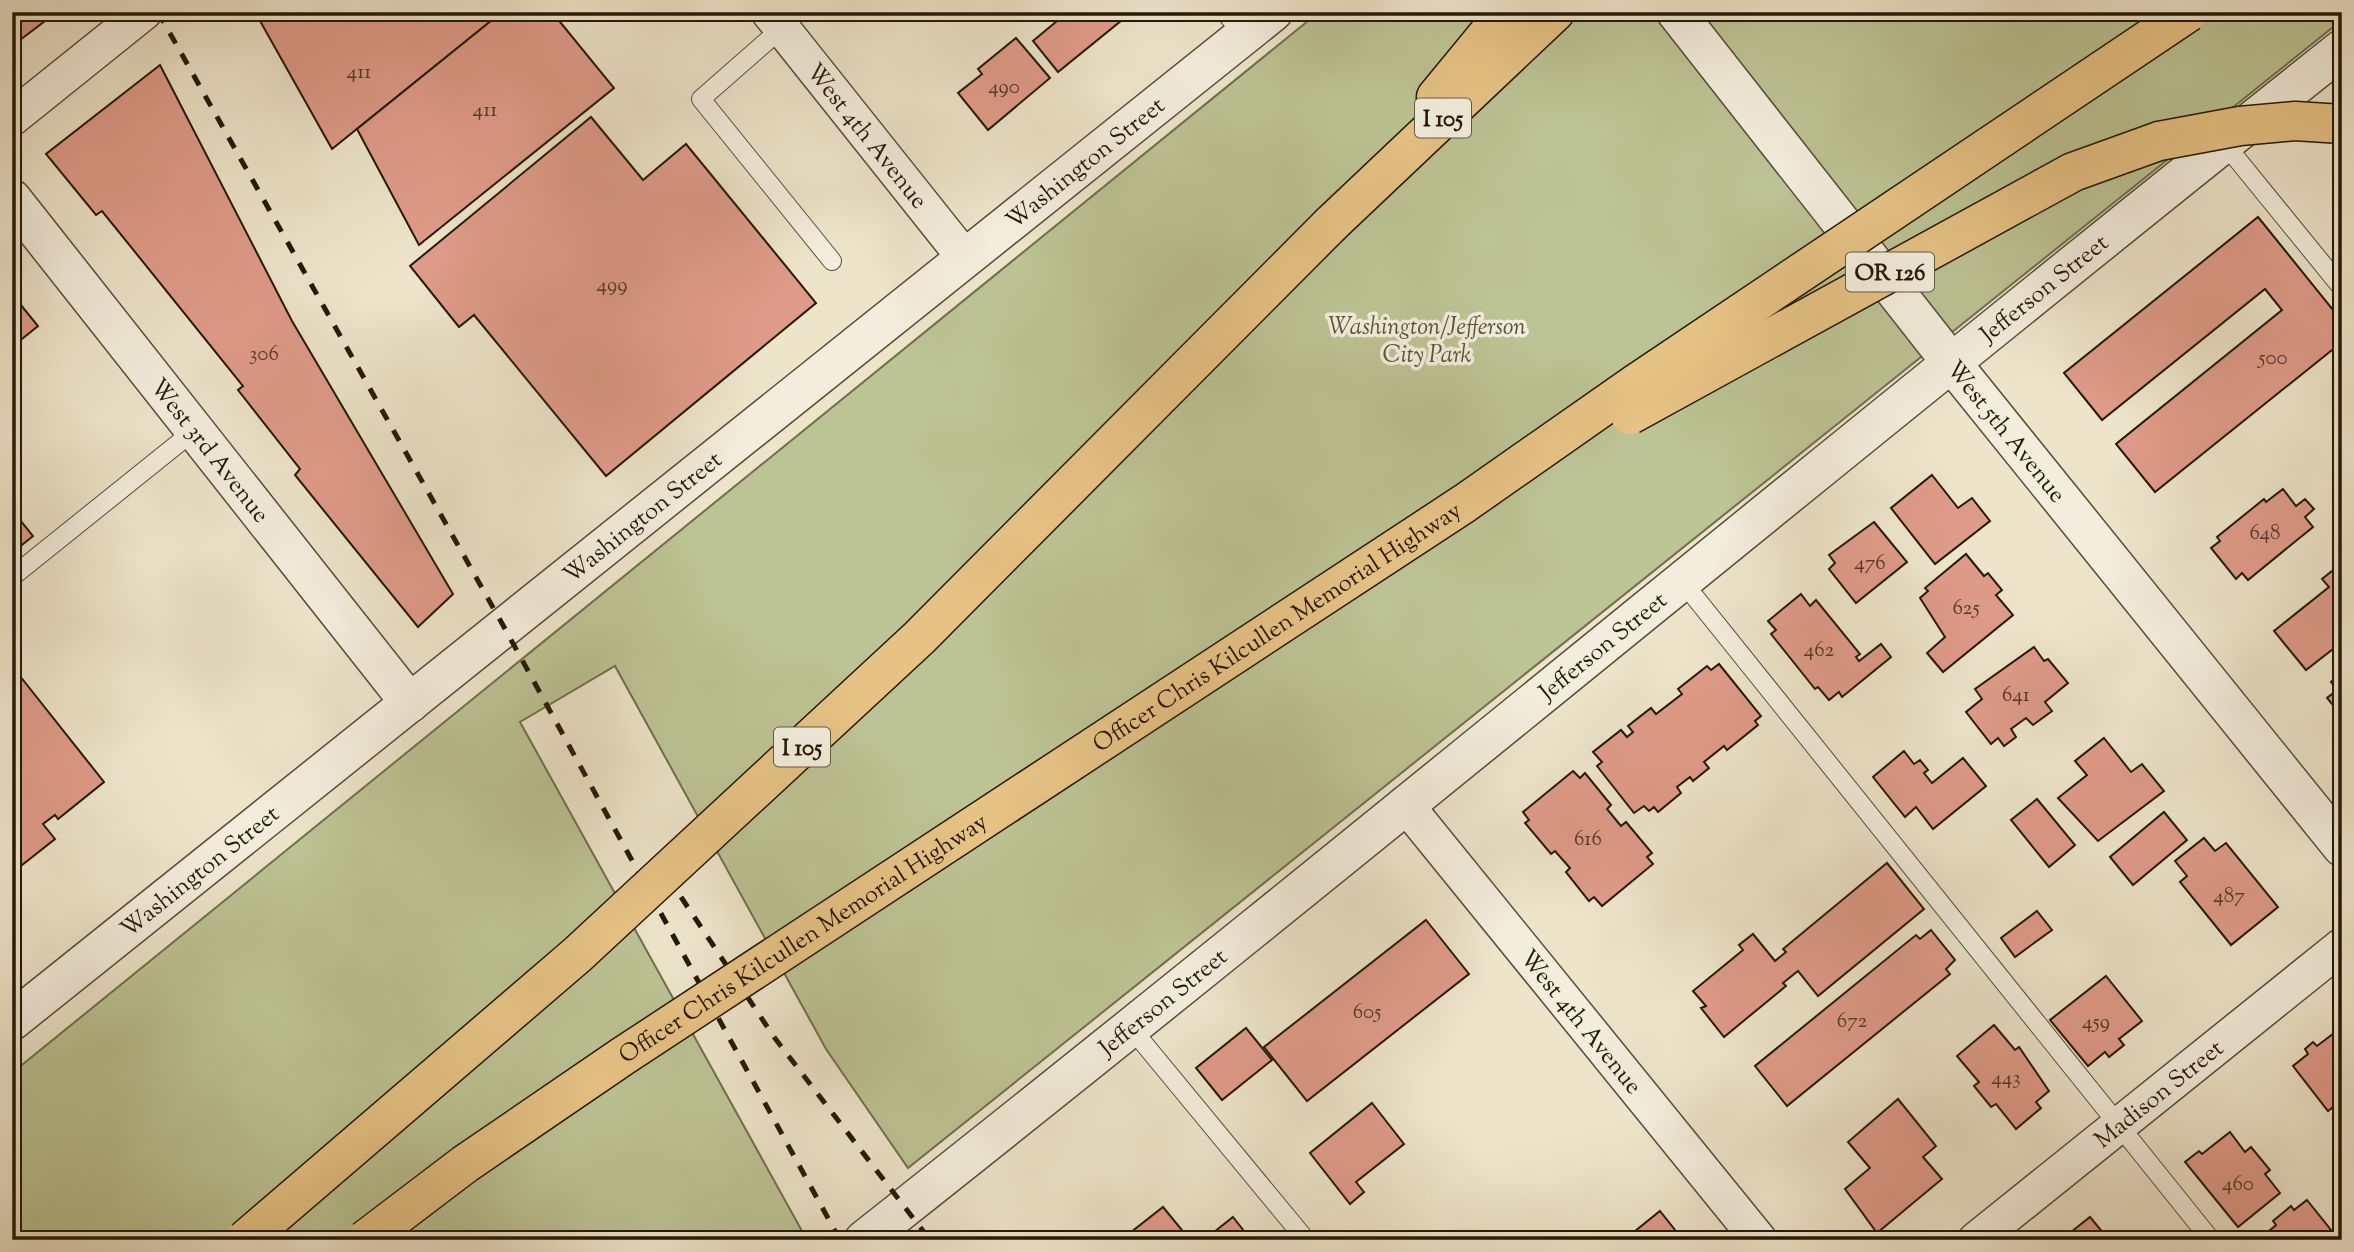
<svg xmlns="http://www.w3.org/2000/svg" width="2354" height="1252" viewBox="0 0 2354 1252" font-family="'Sorts Mill Goudy',serif">
  <style>
    .green { fill: #bcc394; stroke: #706e4d; stroke-width: 2 }
    .building { fill: #df9b89; stroke: #251806; stroke-width: 2 }
    .lines { fill: none; stroke-linecap: round; stroke-linejoin: round }
    .service-casing { stroke: #574b37; stroke-width: 20 }
    .minor-casing { stroke: #574b37; stroke-width: 38 }
    .tertiary-casing { stroke: #574b37; stroke-width: 41 }
    .motorway-casing { stroke: #251806; stroke-width: 41 }
    .service { stroke: #f3eddd; stroke-width: 18 }
    .minor { stroke: #f3eddd; stroke-width: 35 }
    .tertiary { stroke: #f3eddd; stroke-width: 38 }
    .motorway { stroke: #e6c285; stroke-width: 38 }
    .rail { stroke: #251806; stroke-width: 5; stroke-dasharray: 12 12; stroke-linecap: butt }
    .motorway-bridge-casing { stroke: #251806; stroke-width: 41; stroke-linecap: butt }
    .motorway-bridge { stroke: #e6c285; stroke-width: 38 }
    .labels { text-anchor: middle; stroke-width: 7; stroke-linejoin: round; paint-order: stroke }
    .number-label { font-size: 21px; fill: #543927 }
    .shield { fill: #f3eddd; stroke: #635846; stroke-width: 2 }
    .shield-label { font-size: 23px; font-weight: bold; fill: #251806 }
    .street-label { font-size: 24px; fill: #251806; stroke: #f3eddd }
    .park-label { font-size: 24px; font-style: italic; fill: #5a5438; stroke: #f3eddd }
  </style>
  <rect width="100%" height="100%" fill="#ede4ca"/>
  <filter id="stains"><feTurbulence type="fractalNoise" baseFrequency=".00286" numOctaves="4"/><feColorMatrix values="0 0 0 0 .2 0 0 0 0 .09 0 0 0 0 .02 0 0 0 .5 -.17"/></filter>
  <radialGradient id="worn" r=".72"><stop offset=".6" stop-color="#630" stop-opacity="0"/><stop offset="1" stop-color="#630" stop-opacity=".3"/></radialGradient>
  <!-- green -->
  <path class="green" d="M1319 12H2342V20L908 1168 826 1049 615 666 520 722 807 1240H12V1073Z"/>
  <!-- building -->
  <g class="building">
    <path d="M12 12H57L12 46Z"/>
    <path d="M255 12H502L332 149Z"/>
    <path d="M502 12H552L614 88 419 245 357 129Z"/>
    <path d="M1054 12H1116L1122 20 1058 72 1033 41 1057 21 1051 15Z"/>
    <path d="M1016 38 1050 78 988 130 958 93 982 74 978 69Z"/>
    <path d="M160 65 292 321 453 594 418 627 295 475 300 469 238 390 243 386 102 211 96 215 46 154Z"/>
    <path d="M591 117 643 180 686 144 816 303 606 476 474 315 459 327 410 266Z"/>
    <path d="M2258 217 2342 321V342L2155 492 2116 444 2282 310 2265 289 2102 420 2064 373Z"/>
    <path d="M12 294 38 326 12 347Z"/>
    <path d="M1932 475 1958 508 1972 498 1990 521 1935 564 1891 508Z"/>
    <path d="M2283 489 2296 506 2305 499 2314 509 2305 517 2313 527 2248 580 2242 573 2236 579 2211 548 2220 541 2217 537 2264 499 2266 502Z"/>
    <path d="M12 510 33 536 12 553Z"/>
    <path d="M1874 522 1907 562 1856 603 1829 569 1835 563 1829 555Z"/>
    <path d="M1966 554 1984 576 1988 573 2002 590 1996 595 2013 615 1943 672 1927 653 1945 637 1920 598 1928 591 1925 588Z"/>
    <path d="M2342 563V642L2306 670 2274 631 2329 587 2322 579Z"/>
    <path d="M1801 594 1810 606 1816 600 1860 654 1856 657 1859 661 1881 644 1891 657 1842 697 1839 692 1829 700 1818 687 1815 689 1771 634 1776 630 1768 621Z"/>
    <path d="M2034 647 2044 661 2048 659 2068 683 2045 702 2052 711 2033 725 2026 718 2011 729 2016 737 2004 746 1998 738 1991 744 1966 712 1982 699 1975 689Z"/>
    <path d="M1719 664 1761 716 1755 721 1758 725 1727 750 1724 746 1704 762 1709 768 1693 781 1690 777 1677 787 1681 793 1658 812 1654 807 1649 811 1644 806 1634 813 1597 766 1602 762 1593 752 1621 730 1627 737 1633 732 1628 726 1651 708 1656 714 1682 694 1678 689 1707 666 1711 670Z"/>
    <path d="M12 666 104 782 58 819 55 815 43 824 55 839 12 873Z"/>
    <path d="M2342 673V716L2327 698 2337 690 2331 682Z"/>
    <path d="M2104 738 2131 772 2142 764 2164 791 2098 841 2058 798 2087 775 2075 761Z"/>
    <path d="M1904 751 1914 764 1920 760 1928 770 1924 773 1932 783 1963 758 1986 786 1933 829 1916 807 1905 817 1873 777Z"/>
    <path d="M1573 771 1580 778 1585 773 1611 805 1607 809 1621 826 1626 822 1652 853 1647 857 1653 864 1602 906 1594 897 1589 901 1566 872 1570 868 1555 851 1551 854 1525 823 1529 820 1523 812Z"/>
    <path d="M2037 799 2075 845 2049 867 2011 820Z"/>
    <path d="M2164 812 2187 840 2133 885 2110 857Z"/>
    <path d="M2204 838 2215 851 2226 843 2278 907 2231 945 2180 882 2187 876 2175 861Z"/>
    <path d="M1887 863 1924 909 1818 996 1798 971 1783 983 1786 986 1724 1037 1701 1008 1706 1006 1693 991 1743 950 1739 945 1753 934 1775 961 1786 952 1783 949Z"/>
    <path d="M2037 911 2052 930 2015 957 2001 938Z"/>
    <path d="M1426 920 1469 974 1307 1101 1264 1047Z"/>
    <path d="M1931 930 1955 960 1946 969 1950 974 1787 1106 1755 1066 1916 935 1920 939Z"/>
    <path d="M2106 976 2142 1021 2119 1039 2124 1045 2109 1057 2105 1052 2088 1066 2050 1020Z"/>
    <path d="M1994 1025 2015 1050 2019 1047 2049 1091 2036 1102 2041 1108 2016 1129 1996 1104 1991 1107 1974 1086 1979 1082 1957 1056Z"/>
    <path d="M2342 1027V1100L2328 1111 2293 1066 2308 1054 2305 1049 2313 1042 2317 1046Z"/>
    <path d="M1246 1028 1272 1060 1222 1100 1196 1068Z"/>
    <path d="M1898 1099 1936 1146 1923 1157 1942 1179 1877 1233 1845 1189 1870 1168 1848 1142Z"/>
    <path d="M1372 1103 1404 1144 1356 1182 1364 1192 1350 1204 1310 1153Z"/>
    <path d="M2230 1132 2245 1152 2251 1147 2270 1170 2265 1174 2280 1193 2238 1227 2185 1162 2199 1151 2202 1154Z"/>
    <path d="M2307 1200 2339 1240H2266L2263 1236 2276 1225 2273 1221 2291 1206 2294 1210Z"/>
    <path d="M1163 1207 1190 1240H1121Z"/>
    <path d="M1660 1211 1683 1240H1624Z"/>
    <path d="M1233 1217 1251 1240H1204Z"/>
    <path d="M2090 1217 2109 1240H2061Z"/>
  </g>
  <g class="lines">
    <!-- service casing -->
    <g class="service-casing">
      <g id="service">
        <path d="M1225 12 1244 36"/>
        <path d="M782 28 701 99 832 261"/>
        <path d="M2224 143 2342 288"/>
        <path d="M12 577 195 430"/>
        <path d="M1682 581 2211 1240"/>
        <path d="M1131 1028 1306 1240"/>
      </g>
    </g>
    <!-- minor casing -->
    <g class="minor-casing">
      <g id="minor">
        <path id="s1" d="M769 12 965 258"/>
        <path d="M12 118 144 12"/>
        <path id="s2" d="M1405 804 1759 1240"/>
        <path id="s3" d="M1976 1240 2342 946"/>
      </g>
    </g>
    <!-- tertiary casing -->
    <g class="tertiary-casing">
      <g id="tertiary">
        <path id="s4" d="M1676 12 1950 361 2342 847"/>
        <path id="s5" d="M12 199 410 703"/>
        <path id="s6" d="M12 1021 1273 12"/>
        <path id="s7" d="M864 1240C1360 848 1846 443 2342 49"/>
      </g>
    </g>
    <!-- motorway casing -->
    <g class="motorway-casing">
      <g id="motorway">
        <path d="M1436 97 1506 12"/>
        <path d="M1331 224 1555 12"/>
      </g>
    </g>
    <!-- service -->
    <use href="#service" class="service"/>
    <!-- minor -->
    <use href="#minor" class="minor"/>
    <!-- tertiary -->
    <use href="#tertiary" class="tertiary"/>
    <!-- motorway -->
    <use href="#motorway" class="motorway"/>
    <!-- rail -->
    <g class="rail">
      <path d="M158 12 504 627 840 1240"/>
      <path d="M681 897 774 1037 930 1240"/>
    </g>
    <!-- motorway-bridge casing -->
    <g class="motorway-bridge-casing">
      <g id="motorway-bridge">
        <path d="M1630 415 2073 172 2159 141 2240 126 2295 121 2342 124"/>
        <path d="M245 1240 577 955 919 638 1331 224"/>
        <path id="s8" d="M365 1240 465 1164 623 1056 1465 503 1635 384 2189 12"/>
      </g>
    </g>
    <!-- motorway-bridge -->
    <use href="#motorway-bridge" class="motorway-bridge"/>
  </g>
  <g class="labels">
    <!-- number labels -->
    <g class="number-label">
      <text x="359" y="78">411</text>
      <text x="1004" y="93">490</text>
      <text x="485" y="116">411</text>
      <text x="612" y="291">499</text>
      <text x="264" y="360">306</text>
      <text x="2273" y="364">500</text>
      <text x="2265" y="539">648</text>
      <text x="1870" y="569">476</text>
      <text x="1966" y="614">625</text>
      <text x="1819" y="656">462</text>
      <text x="2016" y="701">641</text>
      <text x="1588" y="845">616</text>
      <text x="2229" y="902">487</text>
      <text x="1367" y="1018">605</text>
      <text x="1852" y="1027">672</text>
      <text x="2096" y="1028">459</text>
      <text x="2006" y="1084">443</text>
      <text x="2238" y="1190">460</text>
    </g>
    <!-- shield labels -->
    <g class="shield">
      <rect x="1415" y="98.5" width="56" height="39" rx="5"/>
      <rect x="1846" y="252.5" width="88" height="39" rx="5"/>
      <rect x="774" y="727.5" width="56" height="39" rx="5"/>
    </g>
    <g class="shield-label">
      <text x="1443" y="126">I 105</text>
      <text x="1890" y="280">OR 126</text>
      <text x="802" y="755">I 105</text>
    </g>
    <!-- street labels -->
    <g class="street-label">
      <text dy="8" stroke="none"><textPath href="#s1" startOffset="158">West 4th Avenue</textPath></text>
      <text dy="8" stroke="none"><textPath href="#s6" startOffset="1374">Washington Street</textPath></text>
      <text dy="8" stroke="none"><textPath href="#s7" startOffset="1516">Jefferson Street</textPath></text>
      <text dy="8" stroke="none"><textPath href="#s4" startOffset="534">West 5th Avenue</textPath></text>
      <text dy="8" stroke="none"><textPath href="#s5" startOffset="320">West 3rd Avenue</textPath></text>
      <text dy="8" stroke="none"><textPath href="#s6" startOffset="807">Washington Street</textPath></text>
      <text dy="8" stroke="none"><textPath href="#s8" startOffset="1099">Officer Chris Kilcullen Memorial Highway</textPath></text>
      <text dy="8" stroke="none"><textPath href="#s7" startOffset="948">Jefferson Street</textPath></text>
      <text dy="8" stroke="none"><textPath href="#s6" startOffset="240">Washington Street</textPath></text>
      <text dy="8" stroke="none"><textPath href="#s8" startOffset="532">Officer Chris Kilcullen Memorial Highway</textPath></text>
      <text dy="8" stroke="none"><textPath href="#s7" startOffset="382">Jefferson Street</textPath></text>
      <text dy="8" stroke="none"><textPath href="#s2" startOffset="280">West 4th Avenue</textPath></text>
      <text dy="8" stroke="none"><textPath href="#s3" startOffset="234">Madison Street</textPath></text>
    </g>
    <!-- park labels -->
    <g class="park-label">
      <text x="1427" y="334">Washington/Jefferson<tspan x="1427" dy="28">City Park</tspan></text>
    </g>
  </g>
  <!-- margin -->
  <rect width="2354" height="1252" fill="none" stroke="#ede4ca" stroke-width="42"/>
  <rect x="14" y="14" width="2326" height="1224" fill="none" stroke="#251806" stroke-width="3.5"/>
  <rect x="21" y="21" width="2312" height="1210" fill="none" stroke="#251806" stroke-width="2"/>
  <rect width="100%" height="100%" filter="url(#stains)"/>
  <rect width="100%" height="100%" fill="url(#worn)"/>
</svg>
